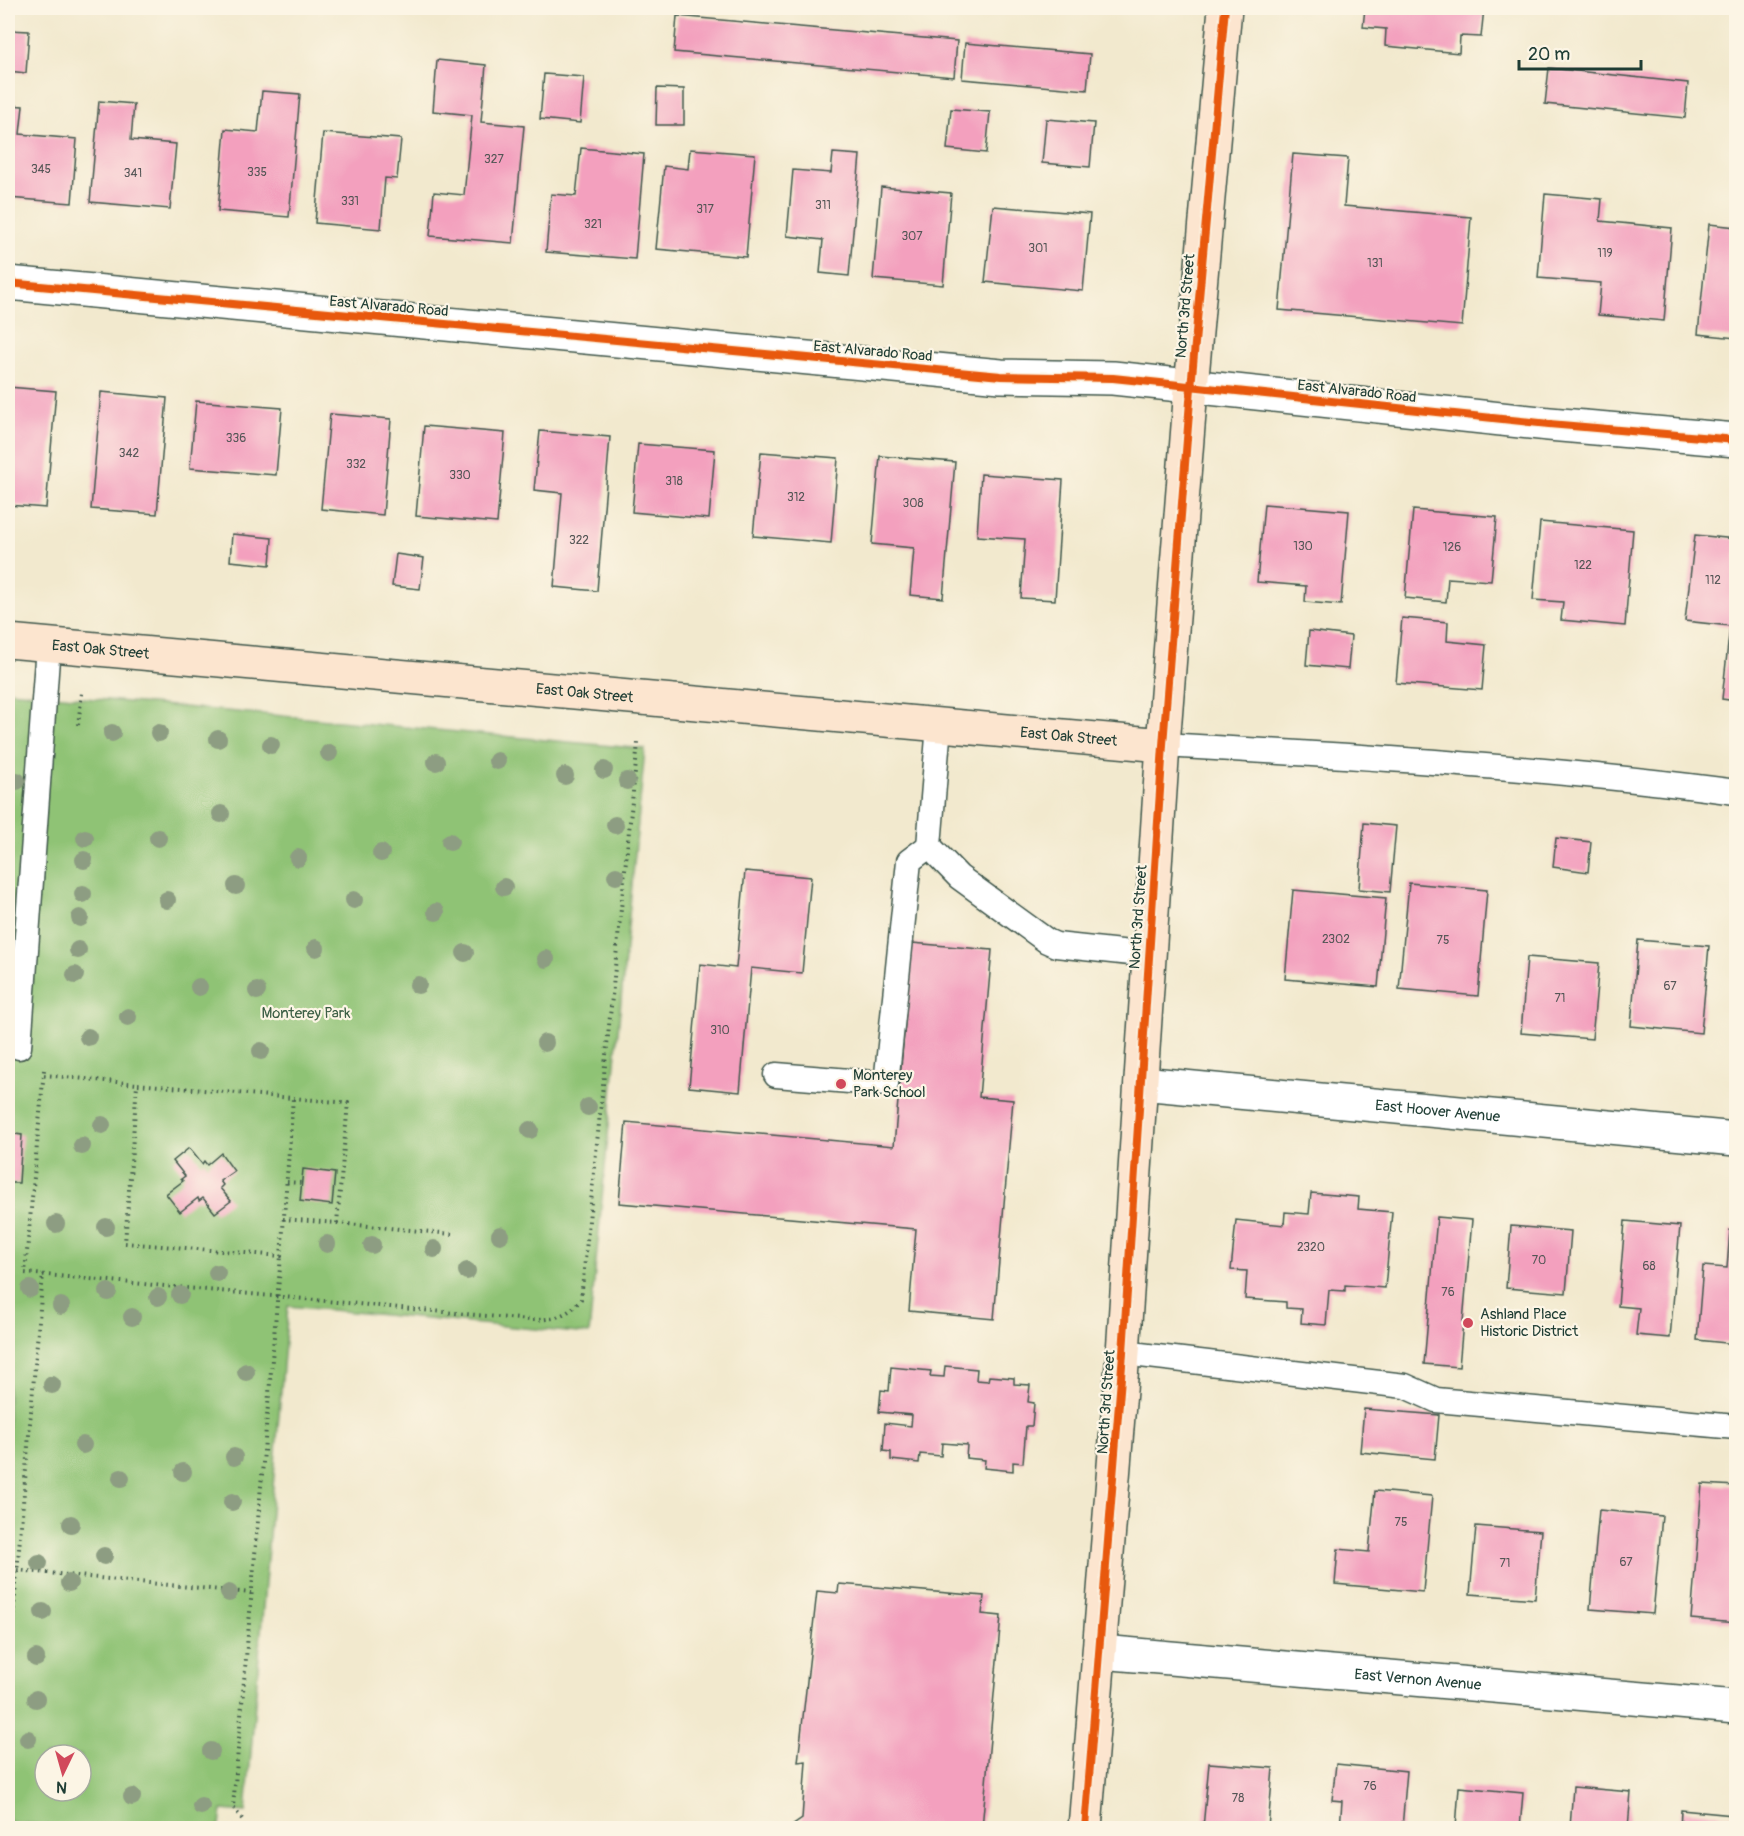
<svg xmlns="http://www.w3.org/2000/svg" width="1744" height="1836" viewBox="0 0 1744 1836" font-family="Pangolin,sans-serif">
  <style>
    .green { fill: #8fc374; stroke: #578054; stroke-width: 1.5; fill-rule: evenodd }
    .building { fill: #f3a0be }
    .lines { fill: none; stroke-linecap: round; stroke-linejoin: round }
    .lane-casing { stroke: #3f574b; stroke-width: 27 }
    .street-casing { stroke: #3f574b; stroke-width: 36 }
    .secondary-casing { stroke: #3f574b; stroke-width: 36 }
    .path { stroke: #3f574b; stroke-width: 4; stroke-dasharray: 1.5 4.5; stroke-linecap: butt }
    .lane { stroke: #fff; stroke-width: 24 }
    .street { stroke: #fff; stroke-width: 33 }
    .secondary { stroke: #fce5cf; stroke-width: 33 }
    .cycleway-casing { stroke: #fcf5e5; stroke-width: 11 }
    .cycleway { stroke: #e8590c; stroke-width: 8 }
    .tree { fill: #8d9d82 }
    .poi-dot { fill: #d1495b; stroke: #fcf5e5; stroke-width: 2 }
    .labels { text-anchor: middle; stroke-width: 4.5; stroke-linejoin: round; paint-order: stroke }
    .number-label { font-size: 12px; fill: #545656 }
    .street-label { font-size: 15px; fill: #1f3d34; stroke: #fcf5e5 }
    .park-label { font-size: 15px; fill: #3b5e44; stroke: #fcf5e5 }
    .poi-label { font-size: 15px; fill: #1f3d34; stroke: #fcf5e5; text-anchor: start }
  </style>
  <rect width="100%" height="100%" fill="#fcf5e5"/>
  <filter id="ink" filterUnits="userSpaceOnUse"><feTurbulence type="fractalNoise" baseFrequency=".0167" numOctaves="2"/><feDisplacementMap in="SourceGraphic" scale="12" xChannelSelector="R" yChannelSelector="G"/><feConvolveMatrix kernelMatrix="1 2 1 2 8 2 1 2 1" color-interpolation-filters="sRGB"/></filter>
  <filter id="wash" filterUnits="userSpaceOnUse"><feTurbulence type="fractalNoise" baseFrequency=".008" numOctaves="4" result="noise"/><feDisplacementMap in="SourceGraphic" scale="24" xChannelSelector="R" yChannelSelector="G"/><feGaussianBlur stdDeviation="1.35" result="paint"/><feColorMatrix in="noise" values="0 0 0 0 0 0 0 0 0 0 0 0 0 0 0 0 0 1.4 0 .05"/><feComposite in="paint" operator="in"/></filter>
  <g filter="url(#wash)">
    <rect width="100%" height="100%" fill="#f2e9ce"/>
    <!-- green -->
    <path class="green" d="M8 691 645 749 589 1334 288 1306 246 1812 222 1810 220 1825 215 1828H81L8 1822ZM45 1755H81V1791H45Z"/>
    <g id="blocks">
      <!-- building -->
      <g class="building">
        <path d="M1365 8H1484L1481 37 1460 36 1459 53 1385 46 1386 29 1363 27Z"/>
        <path d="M677 16 957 41 954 77 674 52Z"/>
        <path d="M8 30 29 31 26 73 8 71Z"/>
        <path d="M965 43 1090 54 1087 90 962 79Z"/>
        <path d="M437 60 486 65 481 122 524 126 513 243 430 236 434 192 464 195 472 115 433 111Z"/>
        <path d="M1549 68 1688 83 1685 118 1545 104Z"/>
        <path d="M544 74 584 77 580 123 540 119Z"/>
        <path d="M657 88 684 89V125H656Z"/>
        <path d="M262 91 300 94 289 217 218 211 225 129 258 132Z"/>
        <path d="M99 101 134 104 131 140 176 144 170 209 90 202Z"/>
        <path d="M8 105 23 106 20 134 77 139 72 203 8 198Z"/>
        <path d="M951 109 990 112 986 153 947 149Z"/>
        <path d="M1046 119 1094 123 1090 167 1042 163Z"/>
        <path d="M323 133 401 139 397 179 385 178 381 229 315 223Z"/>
        <path d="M581 148 644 154 635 259 546 252 551 194 576 196Z"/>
        <path d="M690 149 755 154 746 257 656 249 664 166 688 169Z"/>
        <path d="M833 153 860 155 849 276 820 273 823 240 787 236 793 170 831 173Z"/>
        <path d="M1293 154 1348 158 1344 206 1471 217 1462 326 1279 310Z"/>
        <path d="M881 187 951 193 943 285 873 279Z"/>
        <path d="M1545 194 1602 199 1600 221 1672 228 1664 321 1598 315 1601 283 1538 278Z"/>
        <path d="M993 206 1090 214 1083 291 985 282Z"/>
        <path d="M1709 224 1736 227V338L1698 334Z"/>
        <path d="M8 387 56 391 46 508 8 505Z"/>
        <path d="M101 392 167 398 157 514 91 509Z"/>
        <path d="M196 401 282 408 276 475 190 468Z"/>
        <path d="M330 414 391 419 383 515 321 509Z"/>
        <path d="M424 426 505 433 497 523 416 516Z"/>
        <path d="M540 431 610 437 597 591 554 587 562 493 534 490Z"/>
        <path d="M638 444 715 450 709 519 632 512Z"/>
        <path d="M761 452 838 458 831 543 753 536Z"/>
        <path d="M880 456 955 462 943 598 910 595 914 548 872 544Z"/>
        <path d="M981 474 1063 480 1055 600 1021 598 1025 539 977 536Z"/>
        <path d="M1264 504 1349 511 1341 605 1305 602 1306 586 1257 582Z"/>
        <path d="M1413 510 1497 517 1491 581 1448 578 1446 602 1405 598Z"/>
        <path d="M1540 522 1633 530 1625 626 1561 620 1563 602 1533 600Z"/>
        <path d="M232 534 272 538 270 565 230 561Z"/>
        <path d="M1695 535 1736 539V701L1722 699 1730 626 1685 621Z"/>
        <path d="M396 554 424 558 420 589 392 586Z"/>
        <path d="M1402 618 1448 622 1447 641 1486 645 1482 690 1396 683Z"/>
        <path d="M1309 631 1351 636 1348 669 1306 665Z"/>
        <path d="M1364 823 1396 826 1390 892 1359 889Z"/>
        <path d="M1556 838 1591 842 1588 872 1553 867Z"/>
        <path d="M745 871 811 877 802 973 751 968 740 1092 689 1087 700 964 736 968Z"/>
        <path d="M1409 883 1487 890 1478 996 1399 989Z"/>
        <path d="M1293 890 1386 898 1378 987 1285 979Z"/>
        <path d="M1638 940 1709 946 1701 1033 1631 1026Z"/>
        <path d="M912 943 992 950 979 1097 1013 1100 994 1319 909 1311 916 1229 619 1203 626 1122 894 1146Z"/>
        <path d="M1527 957 1599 963 1592 1039 1521 1033Z"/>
        <path d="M8 1133 22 1135 19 1183H8Z"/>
        <path d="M189 1148 202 1164 204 1161 207 1165 221 1153 234 1171 220 1181 223 1185 220 1188 231 1201 215 1213 203 1198 199 1201 198 1198 180 1212 166 1194 183 1181 181 1179 185 1176 173 1161Z"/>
        <path d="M303 1169 335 1173 332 1205 300 1201Z"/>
        <path d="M1311 1193 1359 1197 1358 1209 1392 1212 1385 1288 1345 1285V1291L1329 1290 1326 1325 1301 1323 1302 1309 1286 1308V1302L1245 1299 1247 1271 1231 1270 1236 1220 1284 1225 1285 1212 1309 1214Z"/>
        <path d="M1437 1217 1472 1220 1459 1367 1424 1364Z"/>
        <path d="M1625 1221 1680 1226 1670 1338 1636 1335 1639 1308 1618 1306Z"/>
        <path d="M1511 1226 1571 1231 1566 1293 1506 1288Z"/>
        <path d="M1730 1230 1736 1231V1344L1697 1340 1703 1266 1727 1268Z"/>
        <path d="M945 1366 977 1369 976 1380 988 1381 989 1376 1014 1378V1384L1030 1385 1028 1402 1034 1403 1032 1426H1026L1023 1463 1013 1462V1471L984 1468 985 1460 966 1458 967 1445 942 1443 941 1456 920 1454 919 1463 891 1460V1452L883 1451 885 1423 911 1426 912 1415 879 1412 881 1390 889 1391 891 1367 931 1371 930 1376 944 1377Z"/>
        <path d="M1364 1409 1439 1415 1435 1459 1360 1452Z"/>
        <path d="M1702 1484 1736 1486V1623L1691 1619Z"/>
        <path d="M1375 1491 1432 1496 1423 1592 1335 1584 1338 1549 1369 1552Z"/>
        <path d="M1599 1510 1662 1516 1653 1614 1590 1609Z"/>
        <path d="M1476 1526 1541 1531 1535 1599 1470 1594Z"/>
        <path d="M839 1584 984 1596 982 1614 1001 1616 982 1828H789L802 1819 806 1761 798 1762 817 1591 838 1593Z"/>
        <path d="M1209 1763 1273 1768 1268 1828H1203Z"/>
        <path d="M1336 1764 1407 1771 1402 1828H1340L1342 1801 1332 1800Z"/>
        <path d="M1459 1787 1523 1793 1520 1828H1456Z"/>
        <path d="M1573 1787 1631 1792 1628 1828H1570Z"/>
        <path d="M1681 1810 1733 1815 1732 1828H1680Z"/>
      </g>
    </g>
  </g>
  <g filter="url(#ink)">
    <use href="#blocks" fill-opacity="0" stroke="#3f574b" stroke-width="1.5"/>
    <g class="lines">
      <!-- lane casing -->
      <g class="lane-casing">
        <g id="lane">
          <path d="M939 725 929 846 959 877 1047 941 1056 945 1149 955"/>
          <path d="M1163 745C1355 756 1546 767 1736 792"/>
          <path d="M19 1047 48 645"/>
          <path d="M776 1075 886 1084 909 861 929 846"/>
          <path d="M1123 1353 1405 1386 1436 1400 1736 1427"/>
        </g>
      </g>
      <!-- street casing -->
      <g class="street-casing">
        <g id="street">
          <path d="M8 283 1001 376 1113 378 1549 424 1736 440"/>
          <path id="s1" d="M1141 1083 1736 1139"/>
          <path id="s2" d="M1101 1652 1736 1707"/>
        </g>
      </g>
      <!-- secondary casing -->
      <g class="secondary-casing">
        <g id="secondary">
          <path id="s3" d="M8 641 1163 745"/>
          <path d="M1085 1828 1123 1353 1163 745 1191 388 1225 8"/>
        </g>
      </g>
      <!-- path -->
      <g class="path">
        <path d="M78 725 82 693"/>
        <path d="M44 1070 25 1273 530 1320C551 1320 568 1317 581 1299L638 743"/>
        <path d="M44 1075 137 1084"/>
        <path d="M287 1182 302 1183"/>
        <path d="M283 1219 337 1223 348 1103 137 1084 125 1243 281 1256 293 1098"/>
        <path d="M337 1223 452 1234"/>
        <path d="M17 1570 251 1593"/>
        <path d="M8 1675 43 1274"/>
        <path d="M242 1819 233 1807 281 1256"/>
      </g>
      <!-- lane -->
      <use href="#lane" class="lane"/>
      <!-- street -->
      <use href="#street" class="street"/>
      <!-- secondary -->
      <use href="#secondary" class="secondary"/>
      <!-- cycleway casing -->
      <g class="cycleway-casing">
        <g id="cycleway">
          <path d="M8 283 1001 376 1113 378 1549 424 1736 440"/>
          <path d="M1085 1828 1123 1353 1163 745 1191 388 1225 8"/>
        </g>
      </g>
      <!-- cycleway -->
      <use href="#cycleway" class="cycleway"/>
    </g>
    <!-- trees -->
    <g class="tree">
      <circle cx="112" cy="733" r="9"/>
      <circle cx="159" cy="733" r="9"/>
      <circle cx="218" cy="739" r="9"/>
      <circle cx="271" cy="745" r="9"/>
      <circle cx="329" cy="753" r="9"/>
      <circle cx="497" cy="761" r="9"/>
      <circle cx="436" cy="762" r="9"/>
      <circle cx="604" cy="770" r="9"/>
      <circle cx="565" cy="776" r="9"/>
      <circle cx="17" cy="781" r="9"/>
      <circle cx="627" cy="781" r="9"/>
      <circle cx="221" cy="814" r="9"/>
      <circle cx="615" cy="825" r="9"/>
      <circle cx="85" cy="838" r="9"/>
      <circle cx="158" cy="838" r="9"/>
      <circle cx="450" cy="842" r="9"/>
      <circle cx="381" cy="853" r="9"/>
      <circle cx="298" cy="858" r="9"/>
      <circle cx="84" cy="860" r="9"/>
      <circle cx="616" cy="876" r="9"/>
      <circle cx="236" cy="886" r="9"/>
      <circle cx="504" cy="887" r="9"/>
      <circle cx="83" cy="894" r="9"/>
      <circle cx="167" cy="900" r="9"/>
      <circle cx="354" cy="900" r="9"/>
      <circle cx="436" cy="912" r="9"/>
      <circle cx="80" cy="918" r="9"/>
      <circle cx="316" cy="948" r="9"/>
      <circle cx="78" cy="950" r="9"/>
      <circle cx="465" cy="953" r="9"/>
      <circle cx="546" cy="959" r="9"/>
      <circle cx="75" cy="975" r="9"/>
      <circle cx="418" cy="985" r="9"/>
      <circle cx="199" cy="987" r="9"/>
      <circle cx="257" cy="991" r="9"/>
      <circle cx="128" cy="1017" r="9"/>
      <circle cx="88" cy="1037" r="9"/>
      <circle cx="545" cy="1043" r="9"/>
      <circle cx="261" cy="1051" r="9"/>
      <circle cx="588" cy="1107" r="9"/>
      <circle cx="102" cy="1125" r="9"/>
      <circle cx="530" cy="1130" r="9"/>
      <circle cx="82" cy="1146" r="9"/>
      <circle cx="56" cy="1224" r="9"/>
      <circle cx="106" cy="1227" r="9"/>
      <circle cx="500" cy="1235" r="9"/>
      <circle cx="327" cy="1244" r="9"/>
      <circle cx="372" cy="1245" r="9"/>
      <circle cx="434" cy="1249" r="9"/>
      <circle cx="467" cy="1271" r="9"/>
      <circle cx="217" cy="1273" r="9"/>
      <circle cx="30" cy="1289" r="9"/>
      <circle cx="108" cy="1292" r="9"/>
      <circle cx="180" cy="1295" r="9"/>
      <circle cx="158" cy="1297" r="9"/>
      <circle cx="61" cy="1306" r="9"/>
      <circle cx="132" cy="1317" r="9"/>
      <circle cx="246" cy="1372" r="9"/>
      <circle cx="52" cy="1385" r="9"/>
      <circle cx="83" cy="1445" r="9"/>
      <circle cx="234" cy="1457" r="9"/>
      <circle cx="183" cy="1472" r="9"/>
      <circle cx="121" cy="1478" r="9"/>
      <circle cx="232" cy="1502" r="9"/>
      <circle cx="71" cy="1524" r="9"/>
      <circle cx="104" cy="1556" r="9"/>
      <circle cx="39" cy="1563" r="9"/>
      <circle cx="69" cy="1583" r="9"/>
      <circle cx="229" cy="1593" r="9"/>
      <circle cx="43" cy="1612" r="9"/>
      <circle cx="36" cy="1658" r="9"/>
      <circle cx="36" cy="1699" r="9"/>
      <circle cx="28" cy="1739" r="9"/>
      <circle cx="211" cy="1751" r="9"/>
      <circle cx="132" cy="1797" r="9"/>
      <circle cx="201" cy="1806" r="9"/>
    </g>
  </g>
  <!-- markers -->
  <g class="poi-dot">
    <circle cx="841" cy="1084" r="6"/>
    <circle cx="1468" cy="1323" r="6"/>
  </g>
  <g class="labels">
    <!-- number labels -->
    <g class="number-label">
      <text x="494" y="163">327</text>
      <text x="41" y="173">345</text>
      <text x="257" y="176">335</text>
      <text x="133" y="177">341</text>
      <text x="350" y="205">331</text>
      <text x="823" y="209">311</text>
      <text x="705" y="213">317</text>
      <text x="593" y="228">321</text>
      <text x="912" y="240">307</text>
      <text x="1038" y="252">301</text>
      <text x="1605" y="257">119</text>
      <text x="1375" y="267">131</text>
      <text x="236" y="442">336</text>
      <text x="129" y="457">342</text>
      <text x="356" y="468">332</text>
      <text x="460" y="479">330</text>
      <text x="674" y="485">318</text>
      <text x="796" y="501">312</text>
      <text x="913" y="507">308</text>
      <text x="579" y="544">322</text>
      <text x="1303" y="550">130</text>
      <text x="1452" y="551">126</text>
      <text x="1583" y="569">122</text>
      <text x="1713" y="584">112</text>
      <text x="1336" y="943">2302</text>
      <text x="1443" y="944">75</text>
      <text x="1670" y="990">67</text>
      <text x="1560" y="1002">71</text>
      <text x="720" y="1034">310</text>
      <text x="1311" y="1251">2320</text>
      <text x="1539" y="1264">70</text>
      <text x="1649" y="1270">68</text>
      <text x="1448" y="1296">76</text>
      <text x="1401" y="1526">75</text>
      <text x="1626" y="1566">67</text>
      <text x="1505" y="1567">71</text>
      <text x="1370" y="1790">76</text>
      <text x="1238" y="1802">78</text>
    </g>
    <!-- street labels -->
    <g class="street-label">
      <text transform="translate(389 306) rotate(5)" y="5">East Alvarado Road</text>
      <text transform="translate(1185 306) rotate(-85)" y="5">North 3rd Street</text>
      <text transform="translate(873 351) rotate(5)" y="5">East Alvarado Road</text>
      <text transform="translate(1357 391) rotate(6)" y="5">East Alvarado Road</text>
      <text dy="5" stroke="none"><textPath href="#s3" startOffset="93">East Oak Street</textPath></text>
      <text dy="5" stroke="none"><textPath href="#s3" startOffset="579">East Oak Street</textPath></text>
      <text dy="5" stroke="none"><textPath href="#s3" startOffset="1065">East Oak Street</textPath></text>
      <text transform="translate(1138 917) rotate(-86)" y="5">North 3rd Street</text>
      <text dy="5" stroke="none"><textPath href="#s1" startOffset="298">East Hoover Avenue</textPath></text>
      <text transform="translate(1106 1402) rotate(-86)" y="5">North 3rd Street</text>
      <text dy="5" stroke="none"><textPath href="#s2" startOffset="318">East Vernon Avenue</textPath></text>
    </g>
    <!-- park labels -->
    <g class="park-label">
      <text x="306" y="1018">Monterey Park</text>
    </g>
    <!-- poi labels -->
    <g class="poi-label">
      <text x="853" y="1080">Monterey<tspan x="853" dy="17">Park School</tspan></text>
      <text x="1480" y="1319">Ashland Place<tspan x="1480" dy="17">Historic District</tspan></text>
    </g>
  </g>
  <!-- margin -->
  <rect width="1744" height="1836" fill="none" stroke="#fcf5e5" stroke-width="30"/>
  <!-- north arrow -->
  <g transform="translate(63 1773) rotate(185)"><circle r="28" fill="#fcf5e5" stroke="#a4ab9e" stroke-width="1.5"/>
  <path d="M0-4.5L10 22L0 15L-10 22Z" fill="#d1495b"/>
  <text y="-9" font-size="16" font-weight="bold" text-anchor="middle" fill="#1f3d34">N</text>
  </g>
  <!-- scale -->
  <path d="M1519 60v9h122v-9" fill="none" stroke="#1f3d34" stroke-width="3"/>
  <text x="1528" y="60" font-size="18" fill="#1f3d34" stroke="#fcf5e5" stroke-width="4.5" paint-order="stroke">20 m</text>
</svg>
